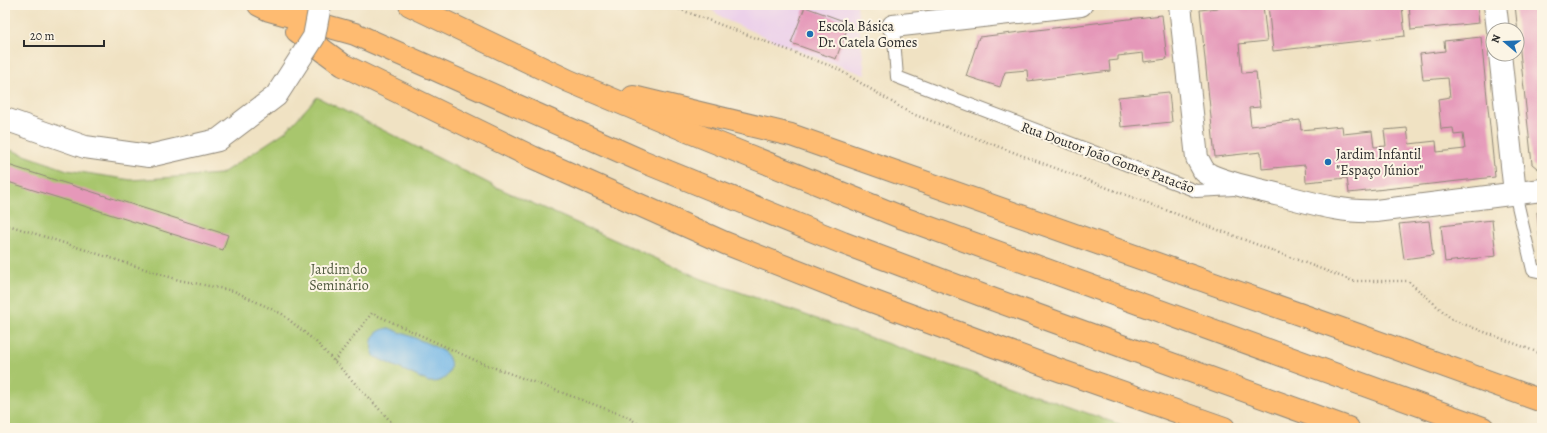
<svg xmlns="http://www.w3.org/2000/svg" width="1547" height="433" viewBox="0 0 1547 433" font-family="Alegreya,serif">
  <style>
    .built { fill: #ecd1ea }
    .green { fill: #a8c66d; stroke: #6a784c }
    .water { fill: #71b6e7; stroke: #4e7089 }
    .building { fill: #e598b9 }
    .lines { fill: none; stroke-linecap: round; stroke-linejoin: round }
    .service-casing { stroke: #8e8677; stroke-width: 14 }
    .minor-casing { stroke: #8e8677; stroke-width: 24 }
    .tertiary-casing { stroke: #8e8677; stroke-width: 24 }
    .trunk-casing { stroke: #8e8677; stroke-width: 24 }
    .path { stroke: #8e8677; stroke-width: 2.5; stroke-dasharray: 1 3; stroke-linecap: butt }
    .service { stroke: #fff; stroke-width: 12 }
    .minor { stroke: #fff; stroke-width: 22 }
    .tertiary { stroke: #fff; stroke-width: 22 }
    .trunk { stroke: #febb71; stroke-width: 22 }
    .tertiary-bridge-casing { stroke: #8e8677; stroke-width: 24; stroke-linecap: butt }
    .tertiary-bridge { stroke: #fff; stroke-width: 22 }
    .poi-dot { fill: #1f6fb2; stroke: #fcf5e5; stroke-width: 1.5 }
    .labels { text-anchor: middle; stroke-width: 4; stroke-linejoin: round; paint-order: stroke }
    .poi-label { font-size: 14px; fill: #2b2b2b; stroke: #fcf5e5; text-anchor: start }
    .street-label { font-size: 14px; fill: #2b2b2b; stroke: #fcf5e5 }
    .park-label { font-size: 14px; fill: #505a3f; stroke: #fcf5e5 }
  </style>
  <rect width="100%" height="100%" fill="#fcf5e5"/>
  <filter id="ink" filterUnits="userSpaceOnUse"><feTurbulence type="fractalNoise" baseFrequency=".025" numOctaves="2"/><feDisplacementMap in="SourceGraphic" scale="8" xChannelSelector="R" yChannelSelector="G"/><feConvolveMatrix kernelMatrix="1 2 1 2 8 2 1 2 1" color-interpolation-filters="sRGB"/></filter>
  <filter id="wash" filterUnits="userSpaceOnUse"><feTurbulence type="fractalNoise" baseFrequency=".012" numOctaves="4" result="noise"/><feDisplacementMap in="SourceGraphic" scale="16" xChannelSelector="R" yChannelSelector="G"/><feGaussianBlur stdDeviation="0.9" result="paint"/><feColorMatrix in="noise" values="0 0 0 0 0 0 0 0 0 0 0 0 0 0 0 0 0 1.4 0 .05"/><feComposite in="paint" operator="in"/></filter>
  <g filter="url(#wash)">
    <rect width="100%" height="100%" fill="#f0e2c3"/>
    <!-- built -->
    <path class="built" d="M705 5H857L865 75 794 49 726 20Z"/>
    <!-- green -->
    <path class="green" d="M317 97 496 187 702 279 1130 428H5V148L67 170 131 180 221 174 286 131Z"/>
    <!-- water -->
    <path class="water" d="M389 328C401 333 439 346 446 354 451 359 452 367 448 374 444 381 437 382 429 382L375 357C367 343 373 330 389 328Z"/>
    <g id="blocks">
      <!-- building -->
      <g class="building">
        <path d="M1243 5H1263L1267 41 1239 44 1242 73 1256 72 1260 107 1249 108 1251 126 1300 120 1301 130 1342 126 1343 134 1372 131 1374 147 1386 146 1384 130 1407 128 1409 144 1436 141 1437 152 1465 149 1463 134 1454 135 1453 128 1441 129 1438 99 1450 97 1448 78 1423 80 1420 54 1445 51 1444 41 1481 37 1495 177 1349 193 1347 178 1306 182 1305 165 1262 169 1261 152 1215 157 1200 10Z"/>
        <path d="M1268 5H1402L1405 36 1273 51Z"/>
        <path d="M1409 5H1477L1479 23 1411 30Z"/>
        <path d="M1515 5H1542V172L1532 164Z"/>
        <path d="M805 7 849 23 836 59 791 43Z"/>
        <path d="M1162 15 1167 59 1144 62 1143 53 1118 56V60L1109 61 1110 71 1028 81 1027 70 1005 72 1000 87 966 76 979 37Z"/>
        <path d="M1169 92 1172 122 1121 127 1118 97Z"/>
        <path d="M5 164 228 235 223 250 5 181Z"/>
        <path d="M1537 212H1542V244H1540Z"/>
        <path d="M1492 220 1496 256 1445 262 1441 226Z"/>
        <path d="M1429 221 1433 255 1404 259 1399 224Z"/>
      </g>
    </g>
  </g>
  <g filter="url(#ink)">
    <use href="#blocks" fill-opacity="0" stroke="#8e8677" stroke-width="1"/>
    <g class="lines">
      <!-- service casing -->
      <g class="service-casing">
        <g id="service">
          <path d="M893 26 897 77 1196 191 1235 189"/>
          <path d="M1515 193 1533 270 1542 272"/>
        </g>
      </g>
      <!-- minor casing -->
      <g class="minor-casing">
        <g id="minor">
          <path d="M1180 5 1197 158 1204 171 1210 175C1232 185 1257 189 1280 195 1312 203 1343 213 1376 211L1542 190"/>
          <path d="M1495 5 1498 30"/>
          <path d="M893 26 1081 5"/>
          <path d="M1500 54 1515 193"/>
        </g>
      </g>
      <!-- tertiary casing -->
      <g class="tertiary-casing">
        <path id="tertiary" d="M5 119 85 147 149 156"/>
      </g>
      <!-- trunk casing -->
      <g class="trunk-casing">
        <g id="trunk">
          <path d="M259 5 269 10 355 34 642 161 843 243 992 299 1348 428"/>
          <path d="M410 5 569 81 690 132 903 218 1483 428"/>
          <path d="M297 31 343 65 532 157 725 243 872 301 1053 368 1224 428"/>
          <path d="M633 97 791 135 1350 332 1542 401"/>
        </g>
      </g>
      <!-- path -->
      <g class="path">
        <path d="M668 5 836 68 910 113 1353 281H1408L1453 320 1542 354"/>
        <path d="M5 224 179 280 234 291 282 314 316 342 397 428"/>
        <path d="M334 361 372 313 479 362 628 417 644 428"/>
      </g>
      <!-- service -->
      <use href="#service" class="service"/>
      <!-- minor -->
      <use href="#minor" class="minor"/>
      <!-- tertiary -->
      <use href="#tertiary" class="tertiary"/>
      <!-- trunk -->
      <use href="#trunk" class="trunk"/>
      <!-- tertiary-bridge casing -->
      <g class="tertiary-bridge-casing">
        <path id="tertiary-bridge" d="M149 156 218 140 276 96 314 37 320 5"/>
      </g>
      <!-- tertiary-bridge -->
      <use href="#tertiary-bridge" class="tertiary-bridge"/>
    </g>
  </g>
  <!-- markers -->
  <g class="poi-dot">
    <circle cx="810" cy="34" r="4"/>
    <circle cx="1328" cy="162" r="4"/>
  </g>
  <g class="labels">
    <!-- poi labels -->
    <g class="poi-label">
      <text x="818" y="31">Escola Básica<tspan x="818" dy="16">Dr. Catela Gomes</tspan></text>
      <text x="1336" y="159">Jardim Infantil<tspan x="1336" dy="16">"Espaço Júnior"</tspan></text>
    </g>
    <!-- street labels -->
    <g class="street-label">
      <text transform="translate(1108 157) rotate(20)" y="5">Rua Doutor João Gomes Patacão</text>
    </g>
    <!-- park labels -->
    <g class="park-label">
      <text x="339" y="274">Jardim do<tspan x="339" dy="16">Seminário</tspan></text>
    </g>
  </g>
  <!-- margin -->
  <rect width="1547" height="433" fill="none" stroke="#fcf5e5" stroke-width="20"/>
  <!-- north arrow -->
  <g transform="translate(1505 42) rotate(289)"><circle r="19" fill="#fcf5e5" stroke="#a8a49b"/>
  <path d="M0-3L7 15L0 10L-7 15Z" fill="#1f6fb2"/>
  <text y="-6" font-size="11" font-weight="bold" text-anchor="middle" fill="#2b2b2b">N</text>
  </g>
  <!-- scale -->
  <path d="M24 40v6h80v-6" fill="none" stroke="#2b2b2b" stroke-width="2"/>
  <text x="30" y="40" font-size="12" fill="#2b2b2b" stroke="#fcf5e5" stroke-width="3" paint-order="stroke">20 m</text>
</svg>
